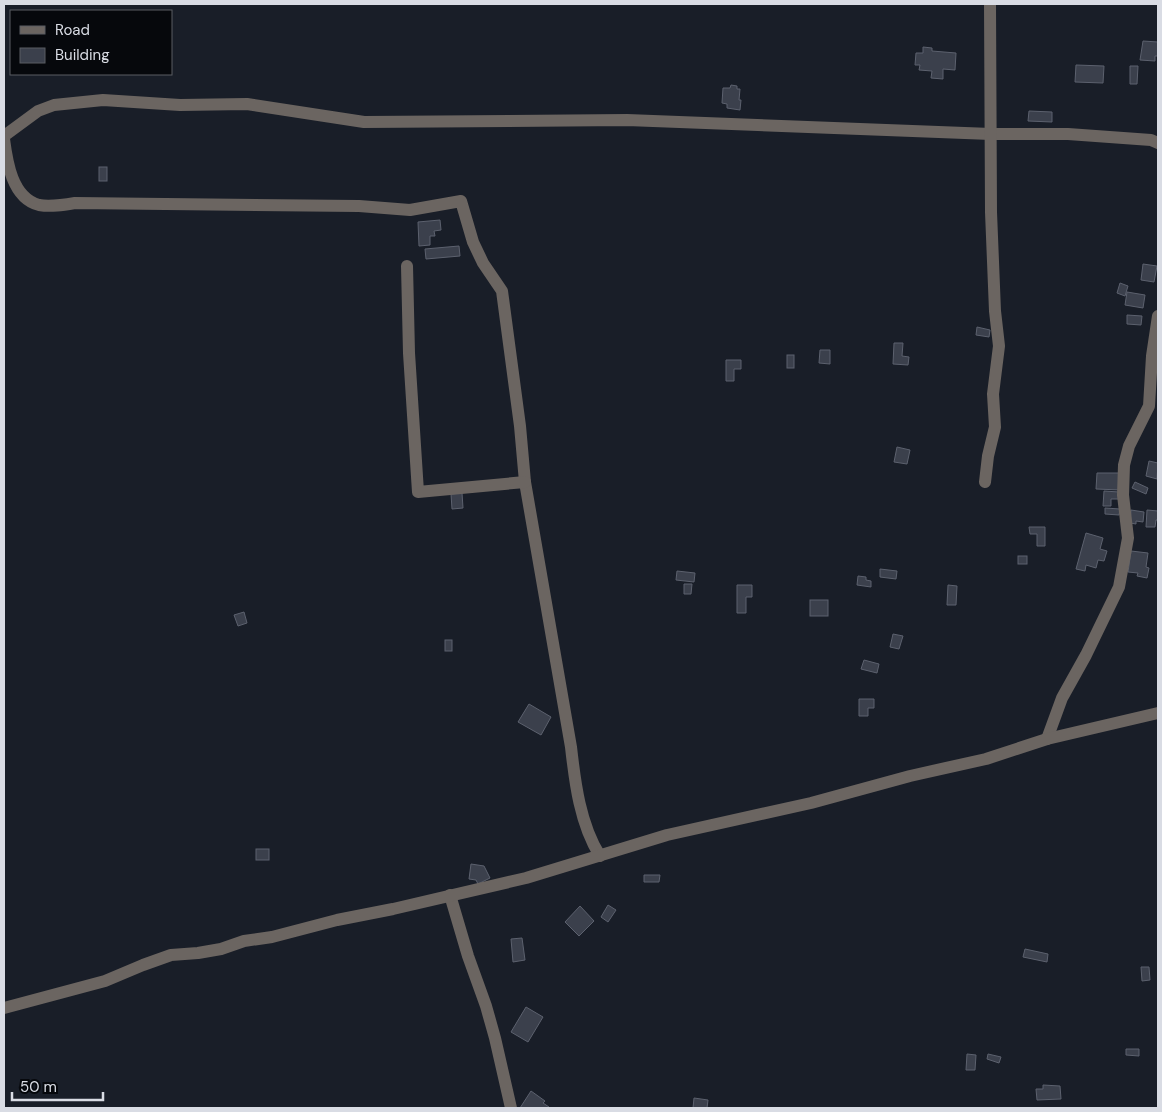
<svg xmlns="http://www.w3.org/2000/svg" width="1162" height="1112" viewBox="0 0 1162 1112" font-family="'DM Sans',sans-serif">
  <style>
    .building { fill: #3b404c; stroke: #5c616e }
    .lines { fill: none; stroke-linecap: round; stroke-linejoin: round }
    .minor { stroke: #6b6561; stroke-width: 12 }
  </style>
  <rect width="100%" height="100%" fill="#191e28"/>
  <!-- building -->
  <g class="building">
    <path d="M1143 41 1158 42V56H1155V61L1140 60Z"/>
    <path d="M923 47 932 48V51L956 53 955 70 943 69V79L931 78 932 71 919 70 920 65H915L916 53H923Z"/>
    <path d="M1076 65 1104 66 1103 83 1075 82Z"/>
    <path d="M1130 66H1138L1137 84H1130Z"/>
    <path d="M731 85 737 86V89H740L739 100H741L740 110 727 108V104L722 103 723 88H730Z"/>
    <path d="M1029 111 1052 112V122L1028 121Z"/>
    <rect x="99" y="167" width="8" height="14"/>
    <path d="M440 220 441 230 434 231 435 236H430V245L419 246 418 222Z"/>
    <path d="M459 246 460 256 426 259 425 249Z"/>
    <path d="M1143 264 1157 266 1154 282 1141 280Z"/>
    <path d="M1120 283 1128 286 1125 296 1117 293Z"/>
    <path d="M1127 292 1145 295 1143 308 1125 305Z"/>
    <path d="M1127 315 1142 316 1141 325 1127 324Z"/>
    <path d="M977 327 990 330 989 337 976 335Z"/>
    <path d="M894 343H903L902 356 909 357 908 365 893 364Z"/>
    <path d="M820 350H830V364L819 363Z"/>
    <rect x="787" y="355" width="7" height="13"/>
    <path d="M726 360H741V369H734V381H726Z"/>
    <path d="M897 447 910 450 907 464 894 462Z"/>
    <path d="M1149 461 1158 463 1157 479 1146 476Z"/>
    <path d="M1097 473H1120L1121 490 1096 489Z"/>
    <path d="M1135 482 1148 488 1146 494 1132 488Z"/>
    <path d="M1104 491 1119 492V499H1111V506H1103Z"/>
    <path d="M462 493 463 508 452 509 451 494Z"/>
    <path d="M1105 508 1120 509 1119 515 1105 514Z"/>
    <path d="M1131 510 1144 512 1143 522 1136 521V524L1130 523Z"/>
    <path d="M1147 510 1158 511V520H1156L1155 527H1146Z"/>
    <path d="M1029 527H1045V546H1037V534H1030Z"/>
    <path d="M1086 533 1103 538 1100 549 1107 551 1104 561 1098 560 1096 568 1086 565 1085 571 1076 569Z"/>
    <path d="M1131 551 1148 553 1146 567 1149 568 1147 578 1137 576 1138 573 1128 572Z"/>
    <rect x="1018" y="556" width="9" height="8"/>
    <path d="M880 569 897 571 896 579 880 577Z"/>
    <path d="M677 571 695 573 694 582 676 580Z"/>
    <path d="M858 576 866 577V580L871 581V587L857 585Z"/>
    <path d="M684 584H692L691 594H684Z"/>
    <path d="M737 585H752V597H746V613H737Z"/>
    <path d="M948 585 957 586 956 605H947Z"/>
    <rect x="810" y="600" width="18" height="16"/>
    <path d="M244 612 247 623 238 626 234 615Z"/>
    <path d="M893 634 903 636 899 649 890 647Z"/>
    <rect x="445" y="640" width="7" height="11"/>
    <path d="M864 660 879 664 877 673 861 669Z"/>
    <path d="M859 699H874V708H868V716H859Z"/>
    <path d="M529 704 551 717 541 735 518 722Z"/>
    <rect x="256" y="849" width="13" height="11"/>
    <path d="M471 864 484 866 490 878 478 884 476 880 469 879Z"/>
    <path d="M644 875H660L659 882H644Z"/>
    <path d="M608 905 616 910 608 922 601 917Z"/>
    <path d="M580 906 594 921 579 936 565 922Z"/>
    <path d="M522 938 525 960 513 962 511 939Z"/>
    <path d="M1025 949 1048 954 1047 962 1023 957Z"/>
    <path d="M1141 967H1149L1150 980 1142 981Z"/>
    <path d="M526 1007 543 1017 528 1042 511 1032Z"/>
    <path d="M1126 1049H1139V1056L1126 1055Z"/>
    <path d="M967 1054 976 1055 975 1070H966Z"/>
    <path d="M988 1054 1001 1057 999 1063 987 1059Z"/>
    <path d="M1043 1085 1060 1086 1061 1099 1037 1100 1036 1089H1043Z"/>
    <path d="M531 1091 545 1101 543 1103 549 1107 548 1108H520Z"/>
    <path d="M694 1098 708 1100 707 1108H693Z"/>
  </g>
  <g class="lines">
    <!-- minor -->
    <g class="minor">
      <path d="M4 136 38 111 54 105 103 100 180 105 247 104 364 122 627 120 991 134H1068L1151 140 1158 143"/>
      <path d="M4 139C7 162 12 198 39 205 51 207 63 205 75 203L359 206 410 210 461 201 473 242 483 263 502 291 520 426 525 482 571 747C575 783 580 824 600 856"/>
      <path d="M407 266 409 353 418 492 525 482"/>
      <path d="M985 482 988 456 995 427 993 394 999 346 995 311 991 212 990 4"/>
      <path d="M1047 739 1062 698 1086 655 1119 587 1128 538 1123 495 1124 465 1129 446 1149 406 1152 356 1158 316"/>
      <path d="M450 895 468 956 486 1006 495 1038 511 1108"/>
      <path d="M4 1008 105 981 143 965 171 955 198 953 221 949 244 941 272 937 337 920 393 909 526 878 667 835 811 803 910 776 986 759 1047 739 1158 713"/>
    </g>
  </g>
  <!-- border -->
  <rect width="1162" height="1112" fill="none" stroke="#d9dce4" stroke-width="10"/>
  <!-- legend -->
  <rect x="10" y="10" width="162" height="65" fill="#06080c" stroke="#5a5d62"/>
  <rect x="20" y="26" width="25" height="8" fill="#6b6561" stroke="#5a5d62"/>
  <text x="55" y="35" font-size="15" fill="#d9dce4">Road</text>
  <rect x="20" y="48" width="25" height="15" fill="#3b404c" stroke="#5a5d62"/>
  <text x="55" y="60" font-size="15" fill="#d9dce4">Building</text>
  <!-- scale -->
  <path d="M12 1092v8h91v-8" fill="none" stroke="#d9dce4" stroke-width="2.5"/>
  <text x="20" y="1092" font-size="15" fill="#d9dce4" stroke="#06080c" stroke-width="4" paint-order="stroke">50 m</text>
</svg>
